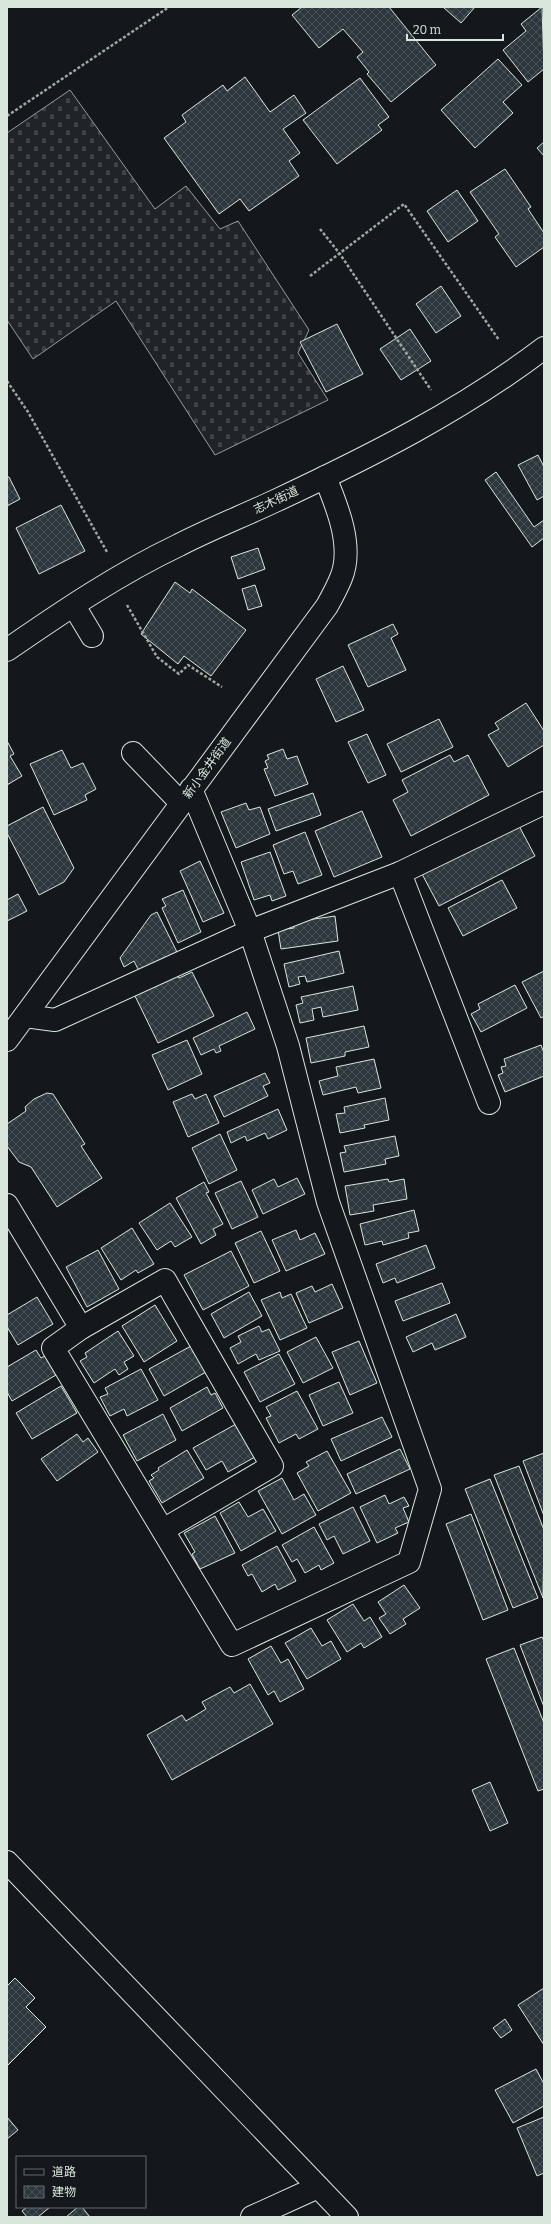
<svg xmlns="http://www.w3.org/2000/svg" width="551" height="2224" viewBox="0 0 551 2224" font-family="Bitter,'Noto Sans JP',serif">
  <style>
    .cemetery { fill: url(#cemetery-stones); stroke: #939e99 }
    .building { fill: url(#building-cross-hatch); stroke: #d8e6dc }
    .lines { fill: none; stroke-linecap: round; stroke-linejoin: round }
    .minor-casing { stroke: #d8e6dc; stroke-width: 24 }
    .major-casing { stroke: #d8e6dc; stroke-width: 24 }
    .path { stroke: #9da8a2; stroke-width: 2.5; stroke-dasharray: 3 2; stroke-linecap: butt }
    .minor { stroke: #14181c; stroke-width: 22 }
    .major { stroke: #14181c; stroke-width: 22 }
    .labels { text-anchor: middle; stroke-width: 3; stroke-linejoin: round; paint-order: stroke }
    .street-label { font-size: 12px; fill: #d8e6dc; stroke: #14181c }
  </style>
  <defs>
    <pattern id="cemetery-stones" width="16" height="16" patternUnits="userSpaceOnUse"><rect width="16" height="16" fill="#202428"/><path d="M2 7V4a2 2 0 0 1 4 0v3zM10 15v-3a2 2 0 0 1 4 0v3z" fill="#404447"/></pattern>
    <pattern id="building-cross-hatch" width="8" height="8" patternUnits="userSpaceOnUse"><rect width="8" height="8" fill="#2c363c"/><path d="M0 0l8 8M0 8l8-8" fill="none" stroke="#4a5358"/></pattern>
  </defs>
  <rect width="100%" height="100%" fill="#14181c"/>
  <!-- cemetery -->
  <path class="cemetery" d="M70 90 155 209 186 186 220 229 238 221 309 330 298 353 328 400 215 455 116 301 33 359 7 320V133Z"/>
  <!-- building -->
  <g class="building">
    <path d="M302 7H389L436 65 391 102 367 74 369 72 357 57 363 52 343 29 319 48 292 15Z"/>
    <path d="M443 7H475L461 23Z"/>
    <path d="M542 7 544 69 528 82 503 50 526 31 521 24Z"/>
    <path d="M498 59 522 85 503 102 513 113 475 148 441 110Z"/>
    <path d="M245 77 270 112 294 95 306 113 283 129 300 153 289 161 299 176 249 211 240 199 219 214 164 138 186 122 182 115 223 85 227 91Z"/>
    <path d="M360 78 389 117 378 125 382 130 337 164 303 120Z"/>
    <path d="M544 142V156L537 148Z"/>
    <path d="M505 169 531 207 528 209 544 233V247L516 267 495 237 499 234 470 192Z"/>
    <path d="M457 190 478 221 448 242 427 211Z"/>
    <path d="M441 286 461 316 436 333 416 304Z"/>
    <path d="M337 324 363 374 326 392 300 342Z"/>
    <path d="M410 329 431 361 401 380 380 349Z"/>
    <path d="M538 455 544 467V496L537 500 518 465Z"/>
    <path d="M496 472 534 527 544 520V538L532 547 485 480Z"/>
    <path d="M7 477H9L20 499 7 506Z"/>
    <path d="M61 505 85 551 39 574 16 528Z"/>
    <path d="M258 548 265 569 238 579 231 557Z"/>
    <path d="M175 582 190 593 192 589 246 630 211 676 184 656 178 664 141 634Z"/>
    <path d="M255 585 262 606 248 610 242 589Z"/>
    <path d="M393 624 398 634 391 638 406 670 368 687 348 645Z"/>
    <path d="M343 666 364 710 336 722 316 679Z"/>
    <path d="M526 703 544 731V745L508 767 488 735 499 729 495 723Z"/>
    <path d="M439 719 453 747 401 772 387 744Z"/>
    <path d="M367 734 386 775 368 783 348 742Z"/>
    <path d="M7 741 14 754 10 756 22 776 7 785Z"/>
    <path d="M283 749 287 759 297 756 308 784 275 796 264 769 268 768 265 761 269 759 267 755Z"/>
    <path d="M62 750 71 768 83 763 96 789 85 795 87 800 54 815 30 764Z"/>
    <path d="M450 755 454 762 468 755 489 795 411 836 393 800 408 792 402 780Z"/>
    <path d="M313 793 321 815 276 831 268 809Z"/>
    <path d="M246 803 249 810 260 807 270 834 236 848 221 812Z"/>
    <path d="M43 807 74 868 64 882 39 895 7 833V826Z"/>
    <path d="M362 811 382 857 334 877 315 831Z"/>
    <path d="M518 824 535 856 439 906 422 874Z"/>
    <path d="M305 832 322 875 298 884 293 871 284 874 273 845Z"/>
    <path d="M270 852 286 896 272 901 270 895 254 900 241 862Z"/>
    <path d="M200 861 224 913 203 922 180 871Z"/>
    <path d="M502 880 517 908 463 936 448 908Z"/>
    <path d="M183 890 201 932 178 943 162 908 166 906 162 899Z"/>
    <path d="M18 894 27 911 7 921V900Z"/>
    <path d="M157 912 178 954 140 973 134 961 124 967 120 958 151 915Z"/>
    <path d="M335 916 338 941 281 949 278 930 294 928 293 922Z"/>
    <path d="M339 951 344 973 307 982 305 976 298 977 300 984 289 987 284 964Z"/>
    <path d="M176 971 179 978 192 972 214 1016 158 1043 135 996Z"/>
    <path d="M544 971V1016L541 1018 522 982Z"/>
    <path d="M515 985 527 1008 481 1032 471 1014 480 1009 478 1004Z"/>
    <path d="M353 986 358 1010 323 1017 321 1007 312 1009 314 1020 300 1023 296 1005 303 1003 301 997Z"/>
    <path d="M247 1012 255 1029 219 1046 221 1051 216 1053 214 1049 201 1055 193 1038Z"/>
    <path d="M364 1026 369 1047 345 1052V1056L311 1063 306 1038Z"/>
    <path d="M187 1040 202 1074 168 1090 152 1055Z"/>
    <path d="M541 1045 544 1053V1076L505 1092 498 1075 503 1073 501 1067 506 1066 504 1059Z"/>
    <path d="M374 1059 381 1088 358 1093 356 1087 323 1095 319 1081 338 1076 336 1067Z"/>
    <path d="M265 1073 270 1083 263 1086 268 1096 224 1117 214 1096Z"/>
    <path d="M47 1093 53 1094 85 1144 81 1146 102 1178 57 1207 31 1167 19 1162 7 1146V1124L26 1111 25 1107 34 1099Z"/>
    <path d="M192 1094 195 1099 206 1094 219 1123 188 1137 173 1102Z"/>
    <path d="M385 1098 389 1120 364 1125 365 1128 340 1133 336 1114 345 1113 344 1107Z"/>
    <path d="M278 1109 287 1130 268 1139 265 1133 247 1141 245 1136 231 1143 227 1132Z"/>
    <path d="M220 1134 237 1170 209 1184 192 1148Z"/>
    <path d="M395 1136 399 1156 385 1159 386 1164 344 1172 340 1153 346 1152 344 1146Z"/>
    <path d="M297 1178 305 1194 263 1214 252 1190 274 1179 278 1187Z"/>
    <path d="M388 1179 389 1182 404 1179 407 1199 373 1205 374 1211 350 1215 345 1186Z"/>
    <path d="M241 1181 258 1217 232 1229 215 1193Z"/>
    <path d="M204 1182 209 1192 206 1193 223 1224 213 1229 216 1235 201 1244 176 1198Z"/>
    <path d="M170 1203 192 1237 175 1247 171 1241 157 1250 139 1223Z"/>
    <path d="M414 1210 419 1231 408 1233 409 1238 383 1245 382 1241 365 1245 360 1224Z"/>
    <path d="M132 1228 154 1264 138 1273 136 1270 121 1280 101 1248Z"/>
    <path d="M296 1230 300 1240 315 1233 325 1254 286 1271 272 1240Z"/>
    <path d="M261 1231 280 1271 254 1283 235 1243Z"/>
    <path d="M426 1245 435 1268 397 1283 395 1278 383 1283 376 1264Z"/>
    <path d="M98 1250 119 1289 87 1307 66 1267Z"/>
    <path d="M231 1251 249 1286 203 1310 184 1275Z"/>
    <path d="M442 1283 450 1303 403 1321 395 1301Z"/>
    <path d="M332 1284 343 1308 309 1323 296 1293 312 1286 315 1292Z"/>
    <path d="M249 1292 262 1316 224 1338 211 1314Z"/>
    <path d="M280 1292 282 1298 291 1294 307 1328 280 1340 261 1300Z"/>
    <path d="M37 1297 53 1324 18 1345 7 1327V1315Z"/>
    <path d="M155 1305 177 1341 144 1362 122 1326Z"/>
    <path d="M456 1314 466 1337 435 1350 432 1343 413 1352 406 1337Z"/>
    <path d="M259 1326 262 1332 269 1329 280 1351 259 1360 256 1354 238 1364 230 1348 241 1342 238 1336Z"/>
    <path d="M118 1331 134 1356 124 1362 128 1369 119 1375 115 1369 94 1383 80 1361 87 1357 85 1353Z"/>
    <path d="M316 1337 333 1368 303 1383 287 1352Z"/>
    <path d="M359 1341 377 1383 350 1395 332 1352Z"/>
    <path d="M191 1346 206 1372 164 1396 149 1369Z"/>
    <path d="M36 1350 41 1358 45 1356 56 1375 12 1401 7 1392V1367Z"/>
    <path d="M279 1354 295 1384 260 1402 244 1372Z"/>
    <path d="M141 1369 158 1400 127 1416 124 1409 110 1416 100 1397 108 1394 105 1388Z"/>
    <path d="M339 1382 353 1413 323 1426 309 1395Z"/>
    <path d="M61 1386 77 1413 32 1439 16 1413Z"/>
    <path d="M207 1387 211 1395 215 1393 223 1408 182 1431 170 1408Z"/>
    <path d="M297 1391 318 1429 299 1439 296 1434 279 1443 266 1418 271 1416 266 1407Z"/>
    <path d="M163 1414 176 1440 137 1461 123 1435Z"/>
    <path d="M382 1417 392 1437 341 1461 331 1439Z"/>
    <path d="M236 1424 255 1457 228 1472 222 1461 206 1470 193 1448Z"/>
    <path d="M77 1434 83 1442 88 1438 98 1452 57 1481 41 1459Z"/>
    <path d="M400 1449 410 1469 356 1494 347 1474Z"/>
    <path d="M187 1450 204 1478 162 1503 149 1481 154 1478 151 1475 159 1470 158 1468Z"/>
    <path d="M327 1451 351 1493 318 1511 297 1473 309 1466 306 1462Z"/>
    <path d="M544 1453V1516L523 1461Z"/>
    <path d="M519 1466 544 1530 543 1598 494 1475Z"/>
    <path d="M282 1478 294 1500 304 1494 316 1515 282 1534 258 1491Z"/>
    <path d="M490 1479 538 1598 513 1608 465 1489Z"/>
    <path d="M385 1495 389 1504 404 1497 409 1506 403 1508 409 1522 395 1528 398 1533 377 1543 360 1507Z"/>
    <path d="M239 1502 248 1517 263 1509 276 1531 241 1551 220 1513Z"/>
    <path d="M353 1507 370 1541 343 1554 334 1536 327 1540 319 1524Z"/>
    <path d="M471 1514 508 1610 483 1620 446 1524Z"/>
    <path d="M215 1516 235 1553 200 1569 192 1554 195 1552 184 1533Z"/>
    <path d="M314 1527 334 1563 321 1570 319 1565 305 1573 297 1559 292 1562 282 1545Z"/>
    <path d="M277 1546 296 1581 278 1590 275 1584 262 1592 252 1574 248 1576 242 1565Z"/>
    <path d="M404 1585 420 1608 403 1619 406 1624 390 1634 379 1618 386 1614 378 1602Z"/>
    <path d="M353 1604 364 1621 370 1617 382 1637 364 1648 361 1643 347 1652 327 1620Z"/>
    <path d="M311 1628 322 1646 331 1641 341 1659 307 1679 285 1643Z"/>
    <path d="M542 1637 544 1641V1707L520 1645Z"/>
    <path d="M271 1646 281 1663 288 1659 304 1689 280 1702 274 1691 268 1695 248 1659Z"/>
    <path d="M514 1648 544 1723V1789L538 1791 486 1659Z"/>
    <path d="M250 1684 273 1724 172 1780 147 1735 182 1715 186 1721 206 1709 202 1702 230 1687 234 1693Z"/>
    <path d="M490 1782 508 1823 490 1831 472 1790Z"/>
    <path d="M15 1978 35 1998 26 2007 46 2027 7 2066V1986Z"/>
    <path d="M544 1988V2045L518 2005Z"/>
    <path d="M505 2019 512 2030 501 2038 493 2028Z"/>
    <path d="M536 2069 544 2084V2106L513 2123 495 2090Z"/>
    <path d="M7 2117 18 2130 7 2139Z"/>
    <path d="M544 2117V2173L537 2176 517 2128Z"/>
    <path d="M27 2207H50L38 2217H27L22 2211Z"/>
    <path d="M78 2207H82L90 2217H66Z"/>
  </g>
  <g class="lines">
    <!-- minor casing -->
    <g class="minor-casing">
      <g id="minor">
        <path d="M74 606 92 636"/>
        <path d="M133 753 181 803"/>
        <path d="M400 873 489 1103"/>
        <path d="M25 1016 55 1020 250 931 400 873 544 803"/>
        <path d="M7 1205 81 1328 165 1280 272 1466 163 1530"/>
        <path d="M81 1328 53 1348 232 1645 409 1562 430 1489 328 1202 288 1046 250 931 191 789"/>
        <path d="M7 1862 347 2217"/>
        <path d="M252 2217 318 2187"/>
      </g>
    </g>
    <!-- major casing -->
    <g class="major-casing">
      <g id="major">
        <path d="M7 650C62 612 118 574 179 545 210 529 243 516 275 501 369 457 461 411 544 348"/>
        <path d="M7 1040 327 606C332 597 337 588 341 578 354 547 337 506 325 477"/>
      </g>
    </g>
    <!-- path -->
    <g class="path">
      <path d="M7 116 169 7"/>
      <path d="M320 229 340 254 431 390"/>
      <path d="M310 276 404 204 499 340"/>
      <path d="M7 381 28 412 107 552"/>
      <path d="M127 605 157 657 179 674 188 665 222 687"/>
    </g>
    <!-- minor -->
    <use href="#minor" class="minor"/>
    <!-- major -->
    <use href="#major" class="major"/>
  </g>
  <g class="labels">
    <!-- street labels -->
    <g class="street-label">
      <text transform="translate(276 500) rotate(-25)" y="4">志木街道</text>
      <text transform="translate(207 768) rotate(-54)" y="4">新小金井街道</text>
    </g>
  </g>
  <!-- border -->
  <rect width="551" height="2224" fill="none" stroke="#d8e6dc" stroke-width="16"/>
  <!-- legend -->
  <rect x="16" y="2156" width="130" height="52" fill="#14181c" stroke="#626a69"/>
  <rect x="24" y="2169" width="20" height="6" fill="#14181c" stroke="#626a69"/>
  <text x="52" y="2176" font-size="12" fill="#d8e6dc">道路</text>
  <rect x="24" y="2186" width="20" height="12" fill="url(#building-cross-hatch)" stroke="#626a69"/>
  <text x="52" y="2196" font-size="12" fill="#d8e6dc">建物</text>
  <!-- scale -->
  <path d="M407 34v6h96v-6" fill="none" stroke="#d8e6dc" stroke-width="2"/>
  <text x="413" y="34" font-size="12" fill="#d8e6dc" stroke="#14181c" stroke-width="3" paint-order="stroke">20 m</text>
</svg>
